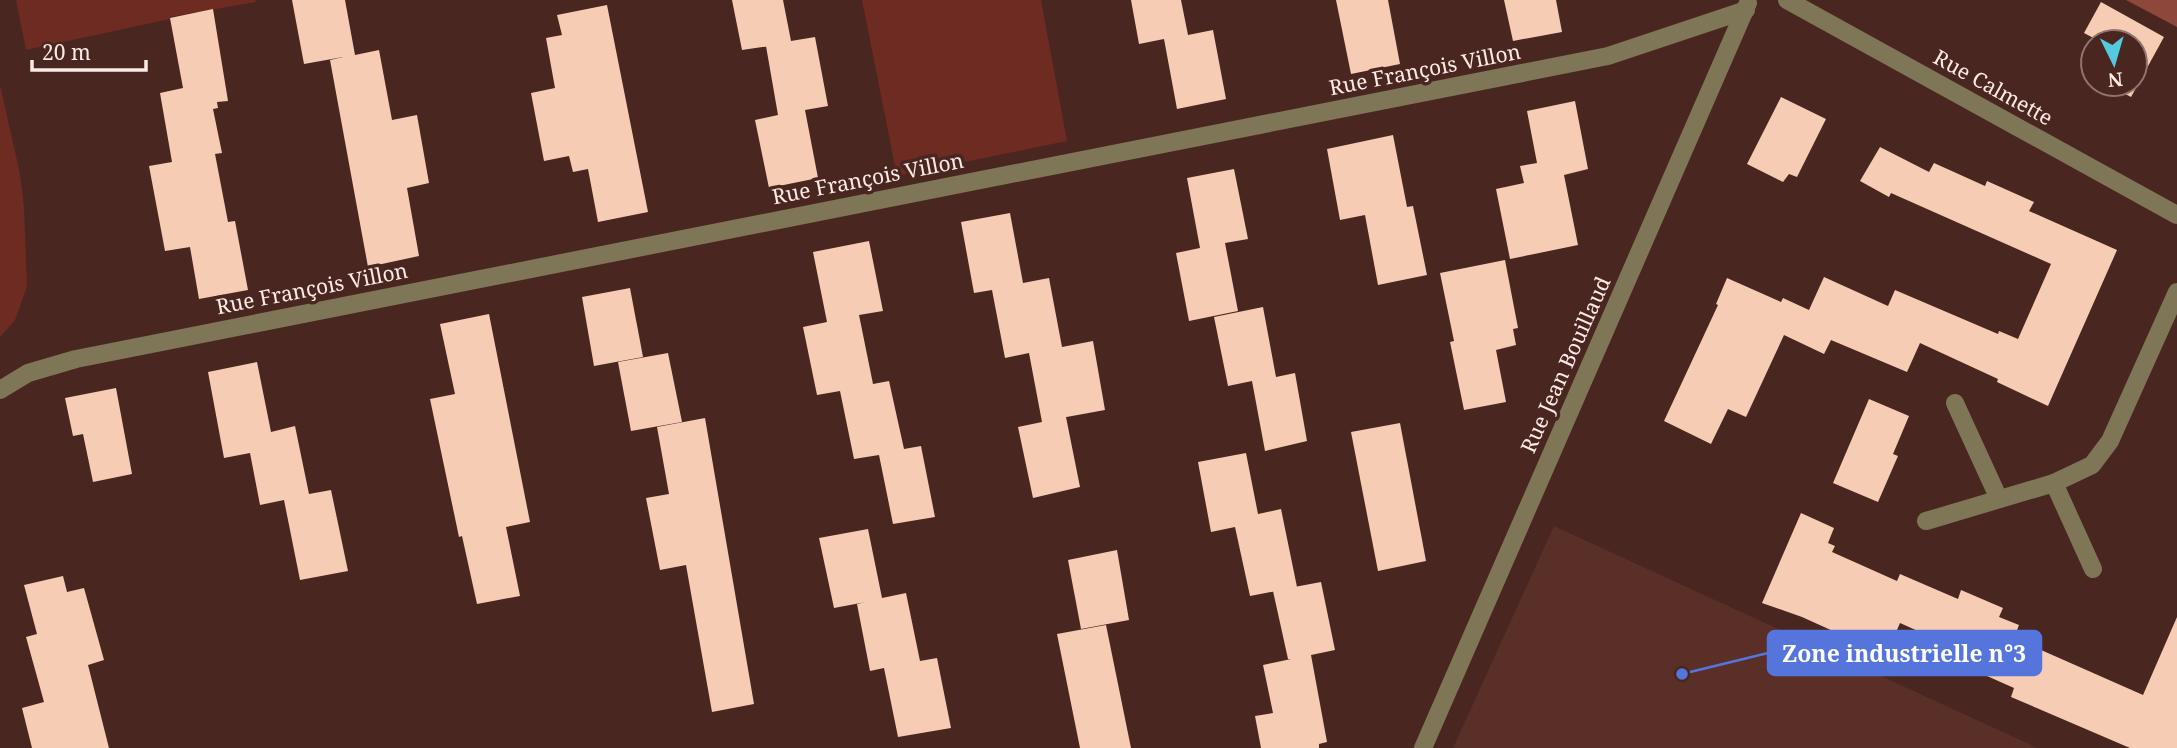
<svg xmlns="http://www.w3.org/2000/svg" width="2177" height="748" viewBox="0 0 2177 748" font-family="'Noto Serif',serif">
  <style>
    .built { fill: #592f27 }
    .green { fill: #6e2b21 }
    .forest { fill: #8e473b }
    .building { fill: #f7ccb4 }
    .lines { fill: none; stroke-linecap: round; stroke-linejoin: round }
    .minor { stroke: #7f7557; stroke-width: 18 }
    .labels { text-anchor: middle; stroke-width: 7; stroke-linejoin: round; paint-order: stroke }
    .street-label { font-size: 21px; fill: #fdeae6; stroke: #4a2620 }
    .leader { fill: none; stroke: #5575dc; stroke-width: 2.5 }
    .callout-dot { fill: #5575dc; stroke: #4a2620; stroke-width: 2.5 }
    .callout { fill: #5575dc; stroke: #5575dc; stroke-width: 2.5 }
    .callout-label { font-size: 23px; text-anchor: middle; font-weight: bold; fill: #fff }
  </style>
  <rect width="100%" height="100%" fill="#4a2620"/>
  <!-- built -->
  <path class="built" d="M1554 526 1715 600 2038 748H1453Z"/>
  <!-- green -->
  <g class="green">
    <path d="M16 0H255L256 2 170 17V19L26 50Z"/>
    <path d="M862 0H1041L1067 141 897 176Z"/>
    <path d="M0 85 20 174 24 207 27 286 15 320 0 337Z"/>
  </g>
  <!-- forest -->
  <path class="forest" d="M2126 0H2177V27Z"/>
  <!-- building -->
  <g class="building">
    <path d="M292 0H345L355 55 379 50 392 120 417 115 429 183 407 188 419 256 368 267 330 60 343 57 304 64Z"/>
    <path d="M732 0H783L791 41 815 37 828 106 805 110 818 178 769 188 755 120 778 115 766 46H770L742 50Z"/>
    <path d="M1131 0H1181L1188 35 1213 30 1226 99 1177 109 1164 39 1139 44Z"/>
    <path d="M1336 0H1388L1400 64 1351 74Z"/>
    <path d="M1504 0H1556L1562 32 1513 41Z"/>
    <path d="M2101 2 2164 37 2131 97 2107 84H2135V42H2101L2084 33Z"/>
    <path d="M607 5 648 212 598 222 588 169 573 172 569 156 544 161 531 93 555 88 546 38 562 35 557 15Z"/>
    <path d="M213 9 228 101 217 102 218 108 213 109 222 153 215 154 228 222 235 221 248 290 199 299 190 247 165 251 149 166 172 162 160 93 183 88 170 18Z"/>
    <path d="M1781 97 1826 119 1797 177 1789 174 1783 182 1747 164Z"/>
    <path d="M1575 101 1588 169 1564 175 1578 245 1510 259 1496 189 1524 183 1520 166 1537 163 1527 111Z"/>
    <path d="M1393 135 1407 207 1413 206 1427 275 1378 285 1365 215 1340 220 1327 149Z"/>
    <path d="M1880 147 1929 172 1934 163 1985 186 1987 181 2034 202 2029 211 2117 250 2048 406 1997 382 1998 379 1920 343 1907 372 1831 340 1824 354 1784 335 1746 417 1728 409 1711 444 1664 421 1718 305 1716 304 1727 278 1781 302 1783 298 1809 310 1824 277 1888 306 1895 290 1998 334 1999 331 2018 339 2051 264 1891 193 1889 197 1860 181Z"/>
    <path d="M1234 169 1248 239 1225 243 1238 311 1189 321 1176 253 1200 248 1187 178Z"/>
    <path d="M1010 213 1023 283 1049 278 1062 347 1093 341 1105 410 1061 418 1066 417 1080 487 1033 498 1018 427 1042 422 1029 353 1005 358 992 290 974 293 961 222Z"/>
    <path d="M869 241 883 311 859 315 873 384 889 381 904 449 921 446 935 517 893 524 879 455 854 459 840 391 817 395 803 327 827 322 813 252Z"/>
    <path d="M1505 260 1518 328 1513 329 1516 345 1496 350 1506 402 1464 410 1450 342 1454 341 1440 273Z"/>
    <path d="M630 288 643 357 594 366 582 297Z"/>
    <path d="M1263 307 1276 377 1295 373 1307 441 1265 451 1252 381 1228 386 1214 317Z"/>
    <path d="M489 314 530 522 506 527 520 596 477 604 462 536 459 537 430 399 455 394 440 324Z"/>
    <path d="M668 353 682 422 631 431 618 362Z"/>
    <path d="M257 362 271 432 295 426 309 494 331 490 348 571 300 580 284 500 260 505 250 453 224 458 208 372Z"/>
    <path d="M116 388 132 474 93 482 83 434 73 436 65 398Z"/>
    <path d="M1869 399 1909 416 1893 454 1898 456 1878 502 1833 483Z"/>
    <path d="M705 418 754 704 712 712 686 565 660 570 646 498 669 494 657 427Z"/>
    <path d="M1400 423 1426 561 1378 571 1351 432Z"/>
    <path d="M1246 453 1258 514 1281 509 1297 587 1250 596 1235 527 1211 532 1198 462Z"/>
    <path d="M1801 513 1834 528 1828 543 1835 546 1832 552 1897 581 1900 574 1958 599 1961 590 2003 608 1999 617 2019 625 2014 638 2143 695 2177 617V748H2130L2011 697 2014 688 1960 664 1965 652 1900 623 1886 655 1802 617 1762 603Z"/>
    <path d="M868 529 882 598 906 593 920 661 937 658 951 728 898 737 884 668 870 671 857 604 866 602 834 608 819 538Z"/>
    <path d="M1117 550 1129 620 1081 629 1068 560Z"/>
    <path d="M63 576 67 592 84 588 104 660 88 665 109 748H32L22 708 44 702 26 637 37 634 24 585Z"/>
    <path d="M1321 582 1335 650 1311 655 1327 742 1319 744V748H1261L1255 716 1273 713 1263 665 1291 659H1288L1273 591Z"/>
    <path d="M1106 625 1131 748H1080L1057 634Z"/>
  </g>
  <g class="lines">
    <!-- minor -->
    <g class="minor">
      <path d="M1787 0 2177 215"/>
      <path d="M0 390 28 373 76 359 1608 56 1746 10"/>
      <path d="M1955 403 1999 499"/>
      <path d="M2054 483 2093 569"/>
      <path d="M1926 521 2054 483 2092 465 2110 441 2177 292"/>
      <path d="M1423 748 1748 3"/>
    </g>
  </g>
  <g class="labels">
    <!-- street labels -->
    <g class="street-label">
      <text transform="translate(1425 70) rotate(-11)" y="7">Rue François Villon</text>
      <text transform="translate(1993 88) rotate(29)" y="7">Rue Calmette</text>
      <text transform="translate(868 179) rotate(-11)" y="7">Rue François Villon</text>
      <text transform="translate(312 289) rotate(-11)" y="7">Rue François Villon</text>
      <text transform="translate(1566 365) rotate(-66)" y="7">Rue Jean Bouillaud</text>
    </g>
  </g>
  <!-- callouts -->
  <path class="leader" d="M1682 674L1768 653"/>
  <circle class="callout-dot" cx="1682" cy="674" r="7"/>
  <rect class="callout" x="1768" y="631" width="273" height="44" rx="7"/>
  <g class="callout-label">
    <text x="1904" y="662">Zone industrielle n°3</text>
  </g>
  <!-- north arrow -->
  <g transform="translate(2114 63) rotate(175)"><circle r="33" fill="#4a2620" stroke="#92746f" stroke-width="2"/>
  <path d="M0-5L12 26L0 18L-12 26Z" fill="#55cade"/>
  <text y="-10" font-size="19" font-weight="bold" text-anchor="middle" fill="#fdeae6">N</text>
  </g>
  <!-- scale -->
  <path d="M32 60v10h114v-10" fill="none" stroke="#fdeae6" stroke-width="3.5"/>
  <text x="42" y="60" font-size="21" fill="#fdeae6" stroke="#4a2620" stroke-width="5" paint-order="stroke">20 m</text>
</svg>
